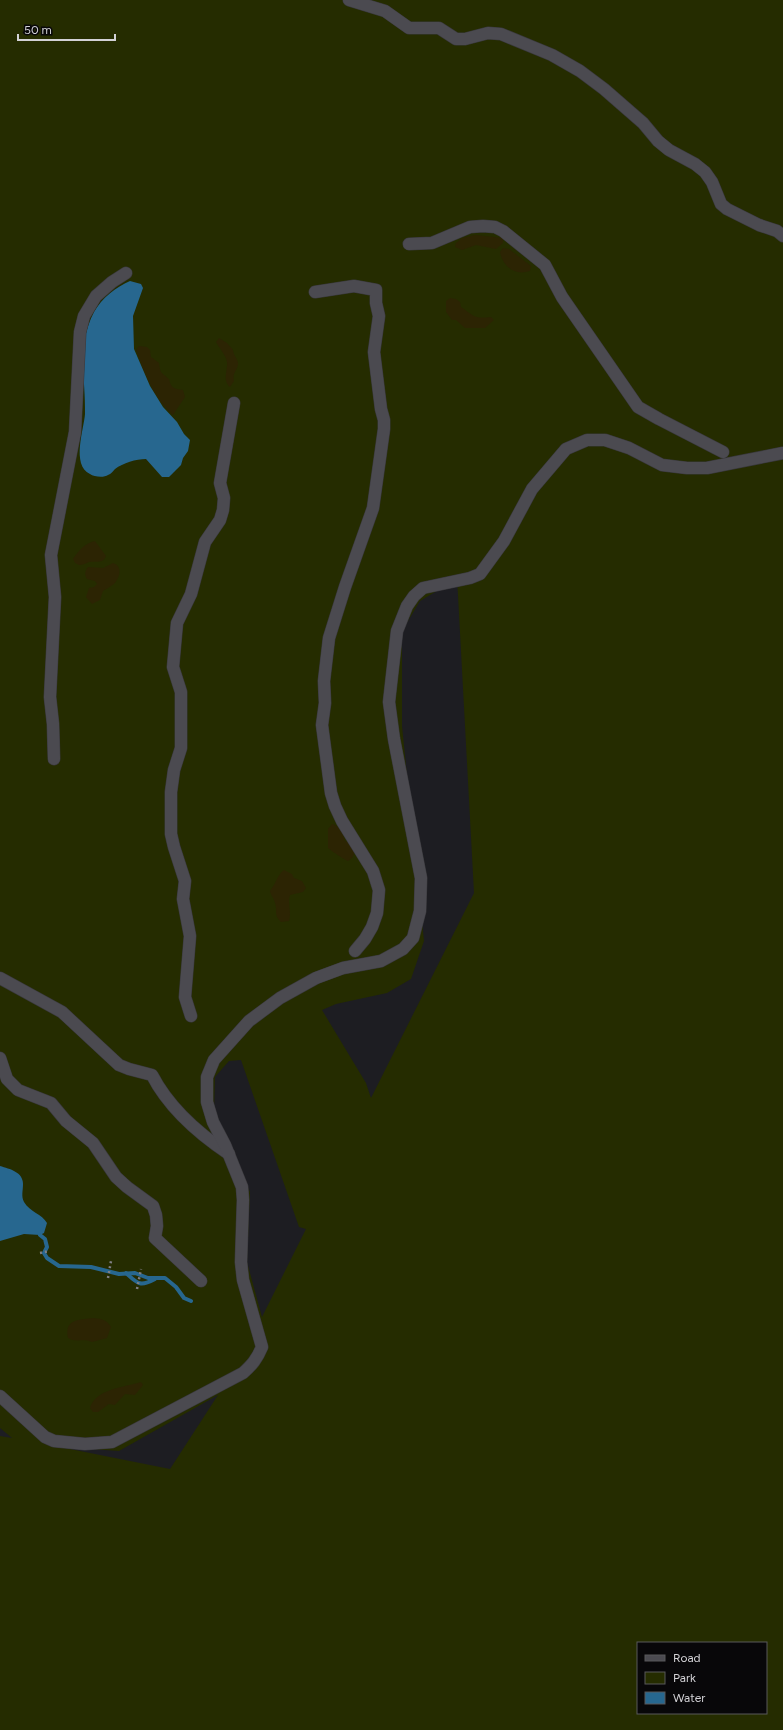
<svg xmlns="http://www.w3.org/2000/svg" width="783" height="1730" viewBox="0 0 783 1730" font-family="Figtree,sans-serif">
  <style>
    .green { fill: #252c00; fill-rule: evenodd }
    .sand { fill: #2c2403 }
    .water { fill: #27678f }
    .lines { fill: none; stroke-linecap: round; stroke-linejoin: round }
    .stream { stroke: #27678f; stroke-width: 4 }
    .minor-casing { stroke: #39383c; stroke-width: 13 }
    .path { stroke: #807f84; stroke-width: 2.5; stroke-dasharray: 2 3; stroke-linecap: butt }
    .minor { stroke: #4b4a50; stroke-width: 12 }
  </style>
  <rect width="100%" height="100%" fill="#1d1d22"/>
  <!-- green -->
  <path class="green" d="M0 0H783V1730H0V1436L12 1438 0 1428ZM457 577 474 893 371 1098 366 1083 322 1010 336 1004 387 993 411 979 424 941 402 726V631L420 601 442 588ZM241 1060 299 1227 306 1229 262 1317 247 1262 250 1192 214 1112 215 1077 229 1061ZM218 1395 170 1469 60 1447 119 1451ZM638 1643H766V1713H638Z"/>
  <!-- sand -->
  <g class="sand">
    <path d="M475 235 503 238V243L496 249 476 245 462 250 455 247 456 243 462 238Z"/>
    <path d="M503 248 509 249 531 266 530 271C515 276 503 267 500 252Z"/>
    <path d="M450 298 456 299 460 302 461 307C474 316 474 319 491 317L494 320 485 328H465L456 320H452L446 312V301Z"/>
    <path d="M219 338 227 343 233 350C233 355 239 360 238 365 236 372 232 374 234 381L230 387C222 380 228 370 227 362 226 355 219 348 216 342Z"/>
    <path d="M139 346 147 347 150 350 151 357 159 363C161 375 160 371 169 379 171 388 174 389 183 390L185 397 173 415C154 399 144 372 136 350Z"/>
    <path d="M95 541 106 556C103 564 96 561 89 562 86 563 83 565 79 565L75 563 73 559C79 550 85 543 95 541Z"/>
    <path d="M113 563C123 566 120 578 114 584 110 587 106 589 103 591L100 600 92 604 86 597 89 588 94 587 97 584 95 581 87 579C84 574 85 571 88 567L103 568Z"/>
    <path d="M332 824C340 826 343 834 345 841 355 844 358 856 348 861 345 860 330 850 328 848V829Z"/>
    <path d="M284 870 292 874 294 878 302 881 306 888 303 892 290 895C287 904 292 911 289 921L281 922C273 914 278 912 275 903 274 898 271 896 270 891 276 884 277 875 284 870Z"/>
    <path d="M94 1318C102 1319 107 1320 111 1327L107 1338 92 1342C83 1338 76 1343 68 1338 64 1318 80 1320 94 1318Z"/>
    <path d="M141 1382 143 1385 135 1395 125 1394 115 1405 109 1404 98 1412H93L90 1408C95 1389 125 1387 141 1382Z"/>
  </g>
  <!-- water -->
  <g class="water">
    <path d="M130 281 141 284 143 288 133 316 134 349 150 386 163 407 177 422 184 434 190 440 188 451 183 458 181 465 169 477H162L146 459C136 459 123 463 115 469 113 471 111 474 108 475 104 478 94 477 90 474 71 465 84 429 85 414 86 378 76 347 94 312 102 298 116 287 130 281Z"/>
    <path d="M0 1166C10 1169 23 1172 23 1184 23 1191 21 1196 24 1202 30 1212 42 1214 47 1223L44 1233 40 1235 24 1234 0 1241Z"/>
  </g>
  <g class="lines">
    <!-- stream -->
    <g class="stream">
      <path d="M40 1235 45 1239 47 1247 44 1253 47 1258 59 1266 91 1267 119 1274 135 1273 148 1278H165L176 1287 184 1298 191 1301"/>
      <path d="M126 1273C138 1284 140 1287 155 1279"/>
    </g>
    <!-- minor casing -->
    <g class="minor-casing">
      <g id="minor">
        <path d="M349 0 385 11 409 28H439L456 39H465L488 33 501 34 552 55 580 71 604 89 643 123 658 141 669 150 695 164 705 172 712 182 721 204 727 209 759 225 777 231 783 236"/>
        <path d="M409 244 432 243 470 227 483 226 495 227 503 231 545 265 562 297 638 407 659 419 723 452"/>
        <path d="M315 292 354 286 376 290V303L379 316 374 352 381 409 384 420V429L373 508 345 587 329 638 324 681 325 703 322 725 331 793 335 806 342 821 373 871 379 890 377 913 372 927 365 939 355 951"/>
        <path d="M54 759 53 724 50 697 55 597 51 555 75 432 80 332 84 316 96 296 112 282 126 273"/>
        <path d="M0 978 62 1012 119 1065 129 1069 152 1075C169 1108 199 1134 229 1154"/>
        <path d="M191 1016 185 997 190 936 183 899 185 881 174 847 171 834V792L174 770 181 748V692L173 667 177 623 191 594 205 542 220 520 223 510 224 498 220 483 234 403"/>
        <path d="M0 1058 7 1079 18 1090 51 1103 66 1121 93 1143 116 1177 127 1187 153 1206 156 1215 157 1226 155 1238 201 1281"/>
        <path d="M0 1396 45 1437 54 1441 85 1444 112 1442 243 1373C252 1365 257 1359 262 1347L243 1280 241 1262 243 1200 242 1187 225 1145 213 1122 207 1102V1077L214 1060 249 1021 280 998 316 978 343 968 381 961 403 949 413 938 420 911 421 878 394 739 389 702 397 631 407 606 414 596 423 588 470 578 480 574 504 541 532 489 566 449 587 440H605L629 448 662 465 687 468H707L783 453"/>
      </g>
    </g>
    <!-- path -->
    <g class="path">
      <path d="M40 1253 49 1251"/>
      <path d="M108 1278 111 1261"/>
      <path d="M137 1289 141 1269"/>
    </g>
    <!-- minor -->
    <use href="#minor" class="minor"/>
  </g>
  <!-- legend -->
  <rect x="637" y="1642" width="130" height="72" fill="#080709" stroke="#59585b"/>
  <rect x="645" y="1655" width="20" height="6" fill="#4b4a50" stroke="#59585b"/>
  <text x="673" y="1662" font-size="12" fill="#d3d2d6">Road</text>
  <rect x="645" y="1672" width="20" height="12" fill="#252c00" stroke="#59585b"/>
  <text x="673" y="1682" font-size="12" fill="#d3d2d6">Park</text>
  <rect x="645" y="1692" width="20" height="12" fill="#27678f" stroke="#59585b"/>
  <text x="673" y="1702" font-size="12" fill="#d3d2d6">Water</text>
  <!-- scale -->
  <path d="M18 34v6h97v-6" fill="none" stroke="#d3d2d6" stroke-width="2"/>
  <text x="24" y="34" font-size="12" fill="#d3d2d6" stroke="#080709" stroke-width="3" paint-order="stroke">50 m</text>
</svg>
